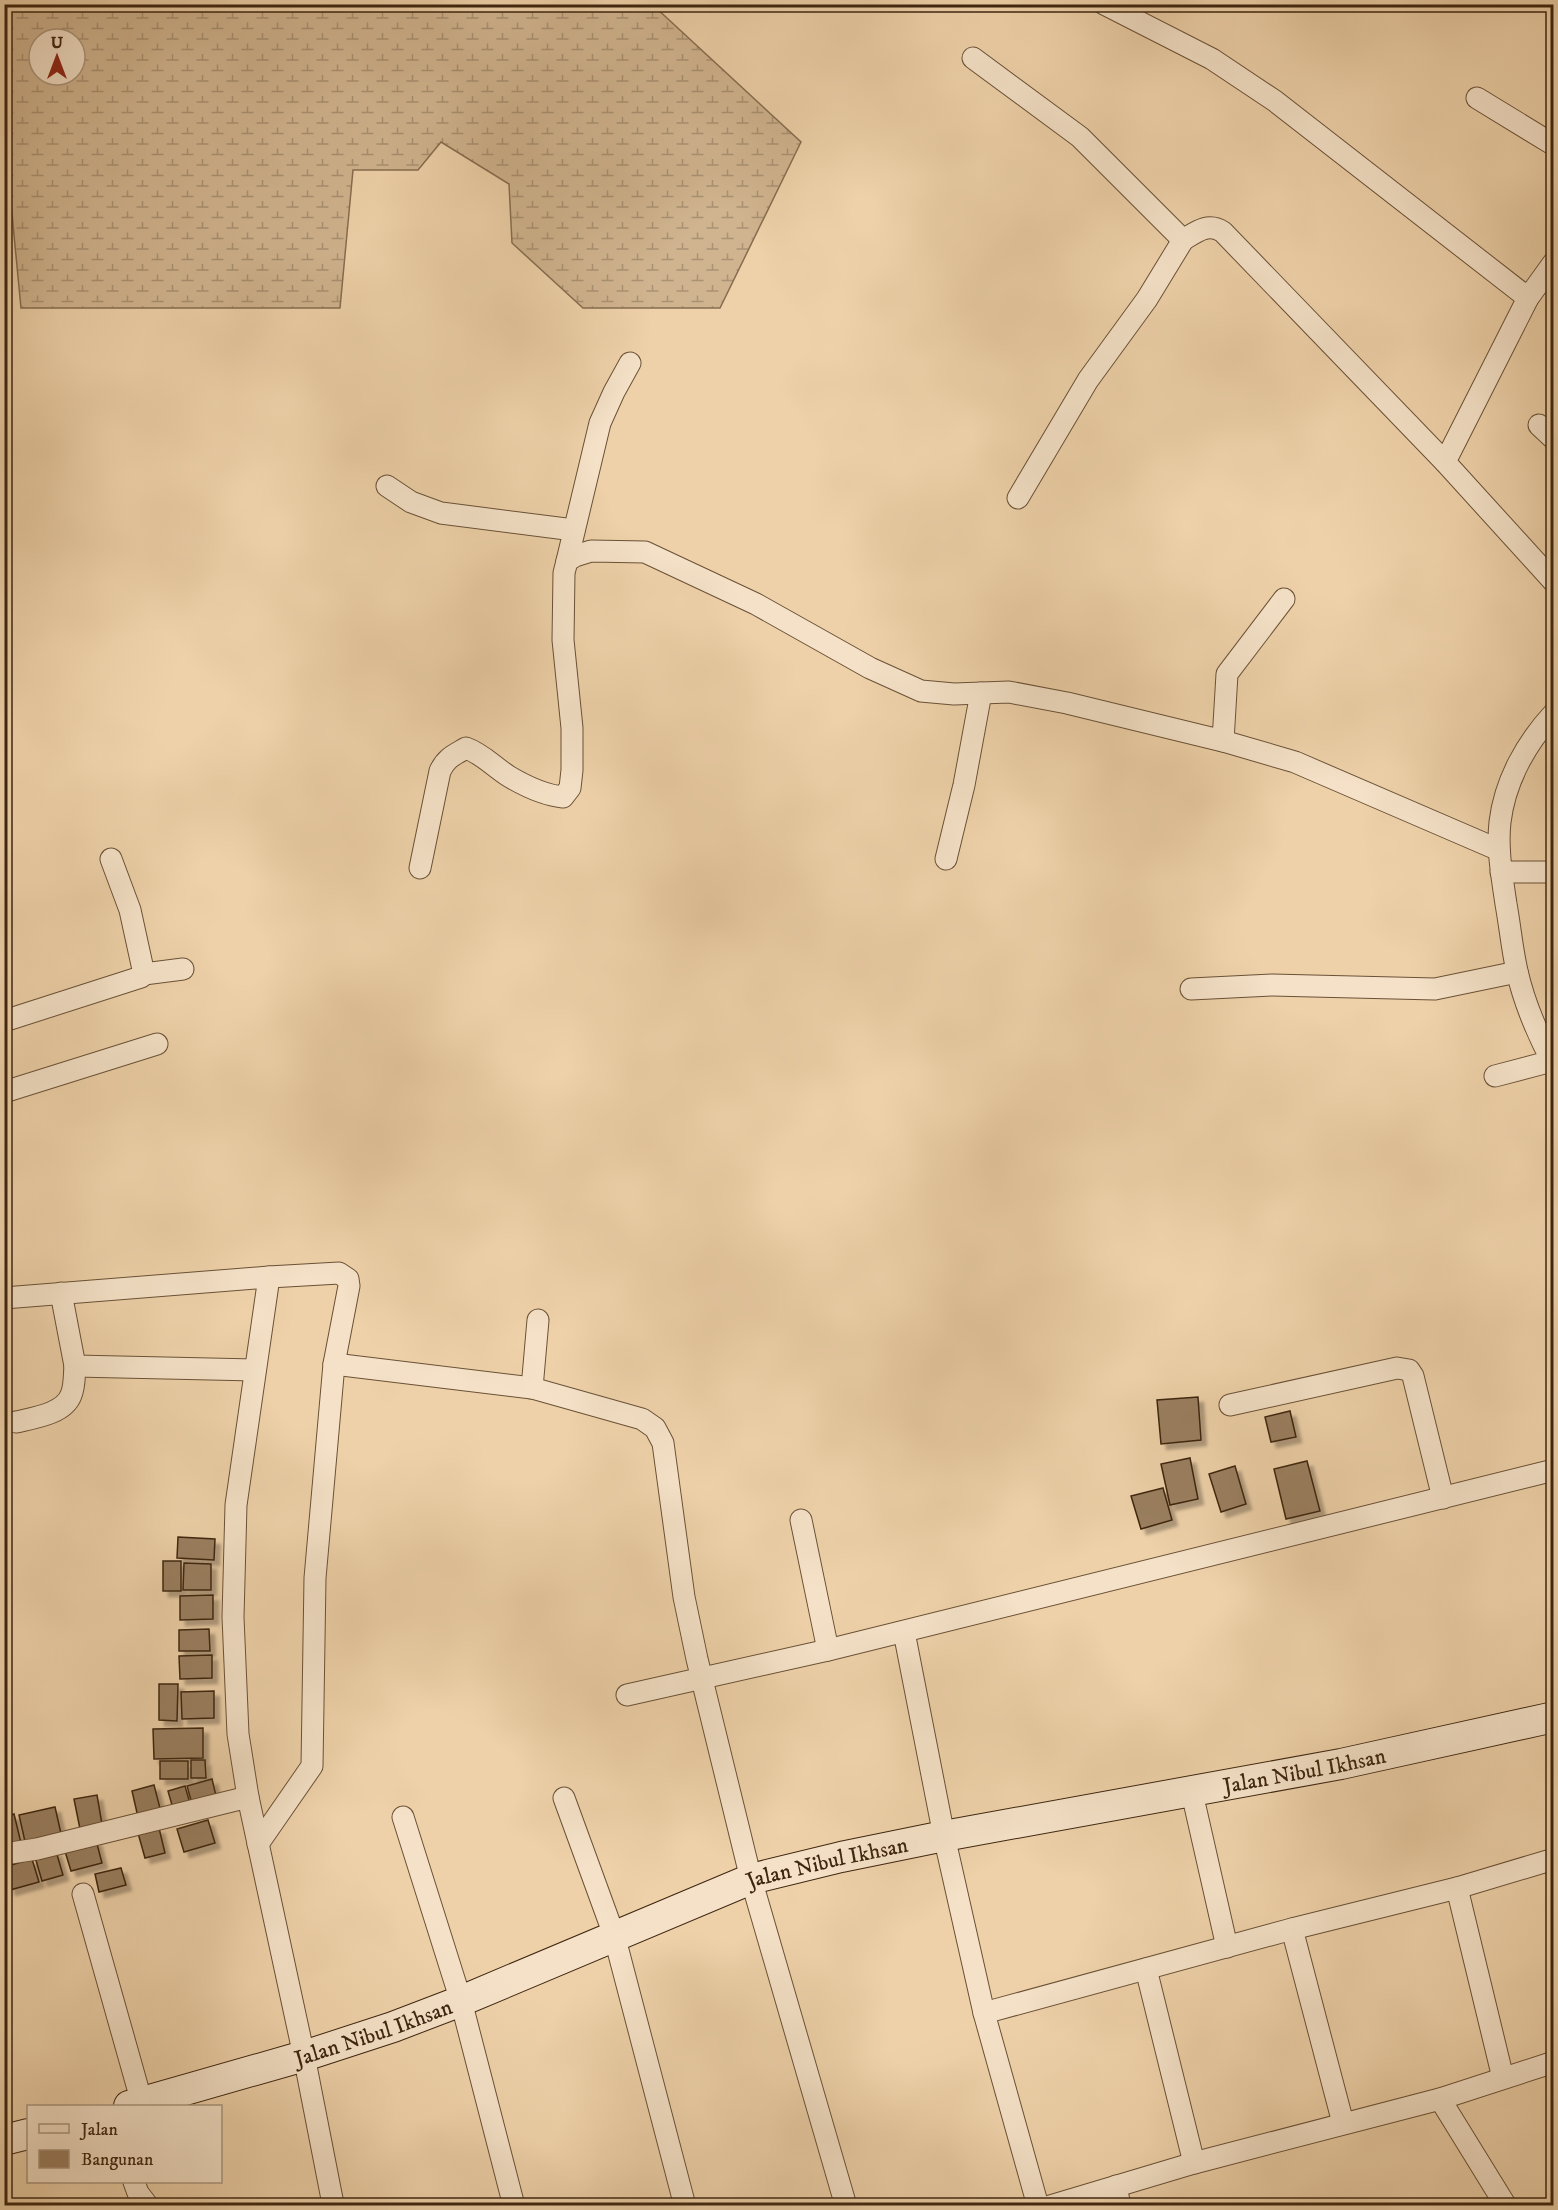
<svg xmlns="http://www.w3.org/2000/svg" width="1558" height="2210" viewBox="0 0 1558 2210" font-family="'IM FELL DW Pica',serif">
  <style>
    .wetland { fill: url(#wetland-marsh); stroke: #876d50; stroke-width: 1.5; fill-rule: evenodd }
    .building { fill: #9a7f60; stroke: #3e2610; stroke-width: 1.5; filter: url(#shadow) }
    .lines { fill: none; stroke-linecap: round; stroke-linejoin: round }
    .street-casing { stroke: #6a5136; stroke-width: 23 }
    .secondary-casing { stroke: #3e2610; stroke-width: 32 }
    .street { stroke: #f4e1c7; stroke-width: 21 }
    .secondary { stroke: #f4e1c7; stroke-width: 30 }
    .labels { text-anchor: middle; stroke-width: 6; stroke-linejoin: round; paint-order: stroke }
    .street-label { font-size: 22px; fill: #3e2610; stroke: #f4e1c7 }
  </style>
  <defs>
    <pattern id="wetland-marsh" width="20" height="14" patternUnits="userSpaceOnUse" patternTransform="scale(1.5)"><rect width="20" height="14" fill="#d0b48f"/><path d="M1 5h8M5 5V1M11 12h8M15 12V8" fill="none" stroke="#aa9273"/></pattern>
    <filter id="shadow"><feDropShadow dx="5.5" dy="5.5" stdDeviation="1.5" flood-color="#0004"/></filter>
  </defs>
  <rect width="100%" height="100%" fill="#eed1a9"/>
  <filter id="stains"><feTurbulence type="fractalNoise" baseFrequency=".00333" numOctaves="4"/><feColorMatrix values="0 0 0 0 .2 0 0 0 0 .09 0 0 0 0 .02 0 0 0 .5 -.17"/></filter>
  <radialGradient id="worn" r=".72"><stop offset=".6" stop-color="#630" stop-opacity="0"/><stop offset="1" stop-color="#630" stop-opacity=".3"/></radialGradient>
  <!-- wetland -->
  <path class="wetland" d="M4 5H655L654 6 801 142 720 308H583L512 243 509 184 441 142 418 170H353L340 308H21L5 141ZM39 39H75V75H39Z"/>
  <!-- building -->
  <g class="building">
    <path d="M1198 1397 1201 1440 1161 1444 1157 1400Z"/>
    <path d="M1290 1411 1296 1437 1271 1442 1265 1417Z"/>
    <path d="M1190 1458 1198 1499 1170 1505 1161 1464Z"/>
    <path d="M1307 1461 1320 1511 1286 1519 1274 1469Z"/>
    <path d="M1235 1466 1246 1504 1221 1512 1209 1474Z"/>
    <path d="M1163 1488 1172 1520 1141 1529 1131 1496Z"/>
    <path d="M178 1537 215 1539 214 1560 177 1558Z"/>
    <rect x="163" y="1561" width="18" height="30"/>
    <path d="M184 1563 211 1564V1590H183Z"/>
    <path d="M213 1595V1619L180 1620V1596Z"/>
    <path d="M209 1629 210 1651H179V1630Z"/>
    <path d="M212 1655V1678L180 1679 179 1656Z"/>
    <path d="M159 1684H178L177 1721 159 1720Z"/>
    <path d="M214 1691V1718L182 1719 181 1692Z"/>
    <path d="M203 1728V1758L154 1759 153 1729Z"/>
    <path d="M191 1760H205L206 1778H191Z"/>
    <rect x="160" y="1761" width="28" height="18"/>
    <path d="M212 1779 217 1800 193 1807 187 1786Z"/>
    <path d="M154 1785 161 1812 138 1817 132 1791Z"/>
    <path d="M185 1786 191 1807 174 1812 168 1791Z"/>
    <path d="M97 1795 103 1830 81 1834 74 1799Z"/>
    <path d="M55 1807 62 1838 26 1846 19 1815Z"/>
    <path d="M14 1814 21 1843 4 1847V1817Z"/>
    <path d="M208 1820 215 1843 184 1852 177 1829Z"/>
    <path d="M159 1828 165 1853 145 1858 138 1833Z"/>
    <path d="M96 1840 102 1863 71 1871 64 1848Z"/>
    <path d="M56 1851 63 1875 42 1881 35 1857Z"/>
    <path d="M32 1859 39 1882 10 1890 4 1867Z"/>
    <path d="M121 1868 126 1885 99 1892 95 1874Z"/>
  </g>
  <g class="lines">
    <!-- street casing -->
    <g class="street-casing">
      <g id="street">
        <path d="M1104 4 1212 59 1275 101 1528 298"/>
        <path d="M973 58 1080 137 1183 240C1196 232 1208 222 1223 232L1445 462"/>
        <path d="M1477 98 1554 145"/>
        <path d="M1554 262 1528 298 1445 462 1554 582"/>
        <path d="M1539 425 1554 439"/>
        <path d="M387 486 411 502 441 513 574 530"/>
        <path d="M1018 498 1088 380 1147 299 1183 240"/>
        <path d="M567 561 600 423 614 392 630 363"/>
        <path d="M1554 713C1526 743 1505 781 1500 822 1497 849 1502 877 1506 904 1510 926 1512 949 1517 971 1524 1002 1539 1037 1554 1065"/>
        <path d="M1223 741 1295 762 1499 850"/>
        <path d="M946 859 964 785 981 693"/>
        <path d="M420 868 440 771C446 758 454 755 466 748 483 754 495 768 510 777 527 787 544 795 563 797L570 788 572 770V728L563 640 564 573 567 561 575 556 591 551 645 552 756 604 870 668 921 691 954 694 1009 692 1067 703 1223 741 1227 674 1284 599"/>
        <path d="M1501 872H1554"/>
        <path d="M144 974 183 969"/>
        <path d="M1191 989 1272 985 1435 989 1517 972"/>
        <path d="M4 1021 141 977 144 974 130 910 111 859"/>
        <path d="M1495 1076 1552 1061"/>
        <path d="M4 1092 157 1044"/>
        <path d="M269 1277 236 1505 233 1617 238 1734 248 1797 304 2056 333 2204"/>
        <path d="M61 1293 75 1366 255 1370"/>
        <path d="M4 1298 269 1277 339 1273 348 1279 349 1286 334 1364 315 1578 312 1766 258 1844"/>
        <path d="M334 1364 532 1388 642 1419 655 1428 663 1443 684 1597 697 1659 751 1879 846 2206"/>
        <path d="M532 1388 538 1320"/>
        <path d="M1230 1405 1397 1368 1409 1370 1413 1376 1443 1498"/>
        <path d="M16 1422C33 1418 64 1414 71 1395 75 1386 74 1375 75 1366"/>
        <path d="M801 1520 828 1650"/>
        <path d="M904 1632 944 1836 984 2013 1038 2206"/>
        <path d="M627 1695 828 1650 1554 1470"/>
        <path d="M1192 1793 1227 1947"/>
        <path d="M564 1798 614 1935 685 2206"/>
        <path d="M403 1817 461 2001 514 2206"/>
        <path d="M4 1854 37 1849 248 1797"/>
        <path d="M1457 1888 1503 2078"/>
        <path d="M83 1894 142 2103"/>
        <path d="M1292 1929 1343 2123"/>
        <path d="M1146 1969 1194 2163"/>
        <path d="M984 2013 1292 1929 1457 1888 1554 1859"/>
        <path d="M1440 2099 1506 2206"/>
        <path d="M134 2182 138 2193 148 2206"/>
        <path d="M1116 2186 1120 2206"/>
        <path d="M1050 2206 1194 2163 1440 2099 1554 2062"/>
      </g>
    </g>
    <!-- secondary casing -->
    <g class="secondary-casing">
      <g id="secondary">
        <path id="s1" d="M129 2106 304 2056 393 2027 461 2001 751 1879 841 1857 944 1836 1341 1764 1554 1717"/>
        <path d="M4 2140 28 2134"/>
      </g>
    </g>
    <!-- street -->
    <use href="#street" class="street"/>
    <!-- secondary -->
    <use href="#secondary" class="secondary"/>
  </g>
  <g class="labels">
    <!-- street labels -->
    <g class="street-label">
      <text dy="8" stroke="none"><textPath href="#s1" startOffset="1227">Jalan Nibul Ikhsan</textPath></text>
      <text dy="8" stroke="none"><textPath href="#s1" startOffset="741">Jalan Nibul Ikhsan</textPath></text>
      <text dy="8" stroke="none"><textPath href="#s1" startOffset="255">Jalan Nibul Ikhsan</textPath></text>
    </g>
  </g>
  <!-- margin -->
  <rect width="1558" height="2210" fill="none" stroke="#eed1a9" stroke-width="24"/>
  <rect x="6" y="6" width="1546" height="2198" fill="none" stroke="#3e2610" stroke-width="3"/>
  <rect x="12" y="12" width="1534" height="2186" fill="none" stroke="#3e2610" stroke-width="1.5"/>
  <!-- legend -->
  <rect x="27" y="2105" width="195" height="78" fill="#f4e1c7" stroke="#ab967e" stroke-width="1.5"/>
  <rect x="39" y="2124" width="30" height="9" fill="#f4e1c7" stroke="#ab967e" stroke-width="1.5"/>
  <text x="81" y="2135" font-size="18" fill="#3e2610">Jalan</text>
  <rect x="39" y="2150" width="30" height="18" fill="#9a7f60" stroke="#ab967e" stroke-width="1.5"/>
  <text x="81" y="2165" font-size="18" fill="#3e2610">Bangunan</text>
  <!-- north arrow -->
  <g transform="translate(57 57)"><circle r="28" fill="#f4e1c7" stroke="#ab967e" stroke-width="1.5"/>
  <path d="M0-4.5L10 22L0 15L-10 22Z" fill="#8f2418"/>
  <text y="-9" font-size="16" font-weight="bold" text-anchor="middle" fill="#3e2610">U</text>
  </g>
  <rect width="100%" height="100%" filter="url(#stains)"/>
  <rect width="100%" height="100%" fill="url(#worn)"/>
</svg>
